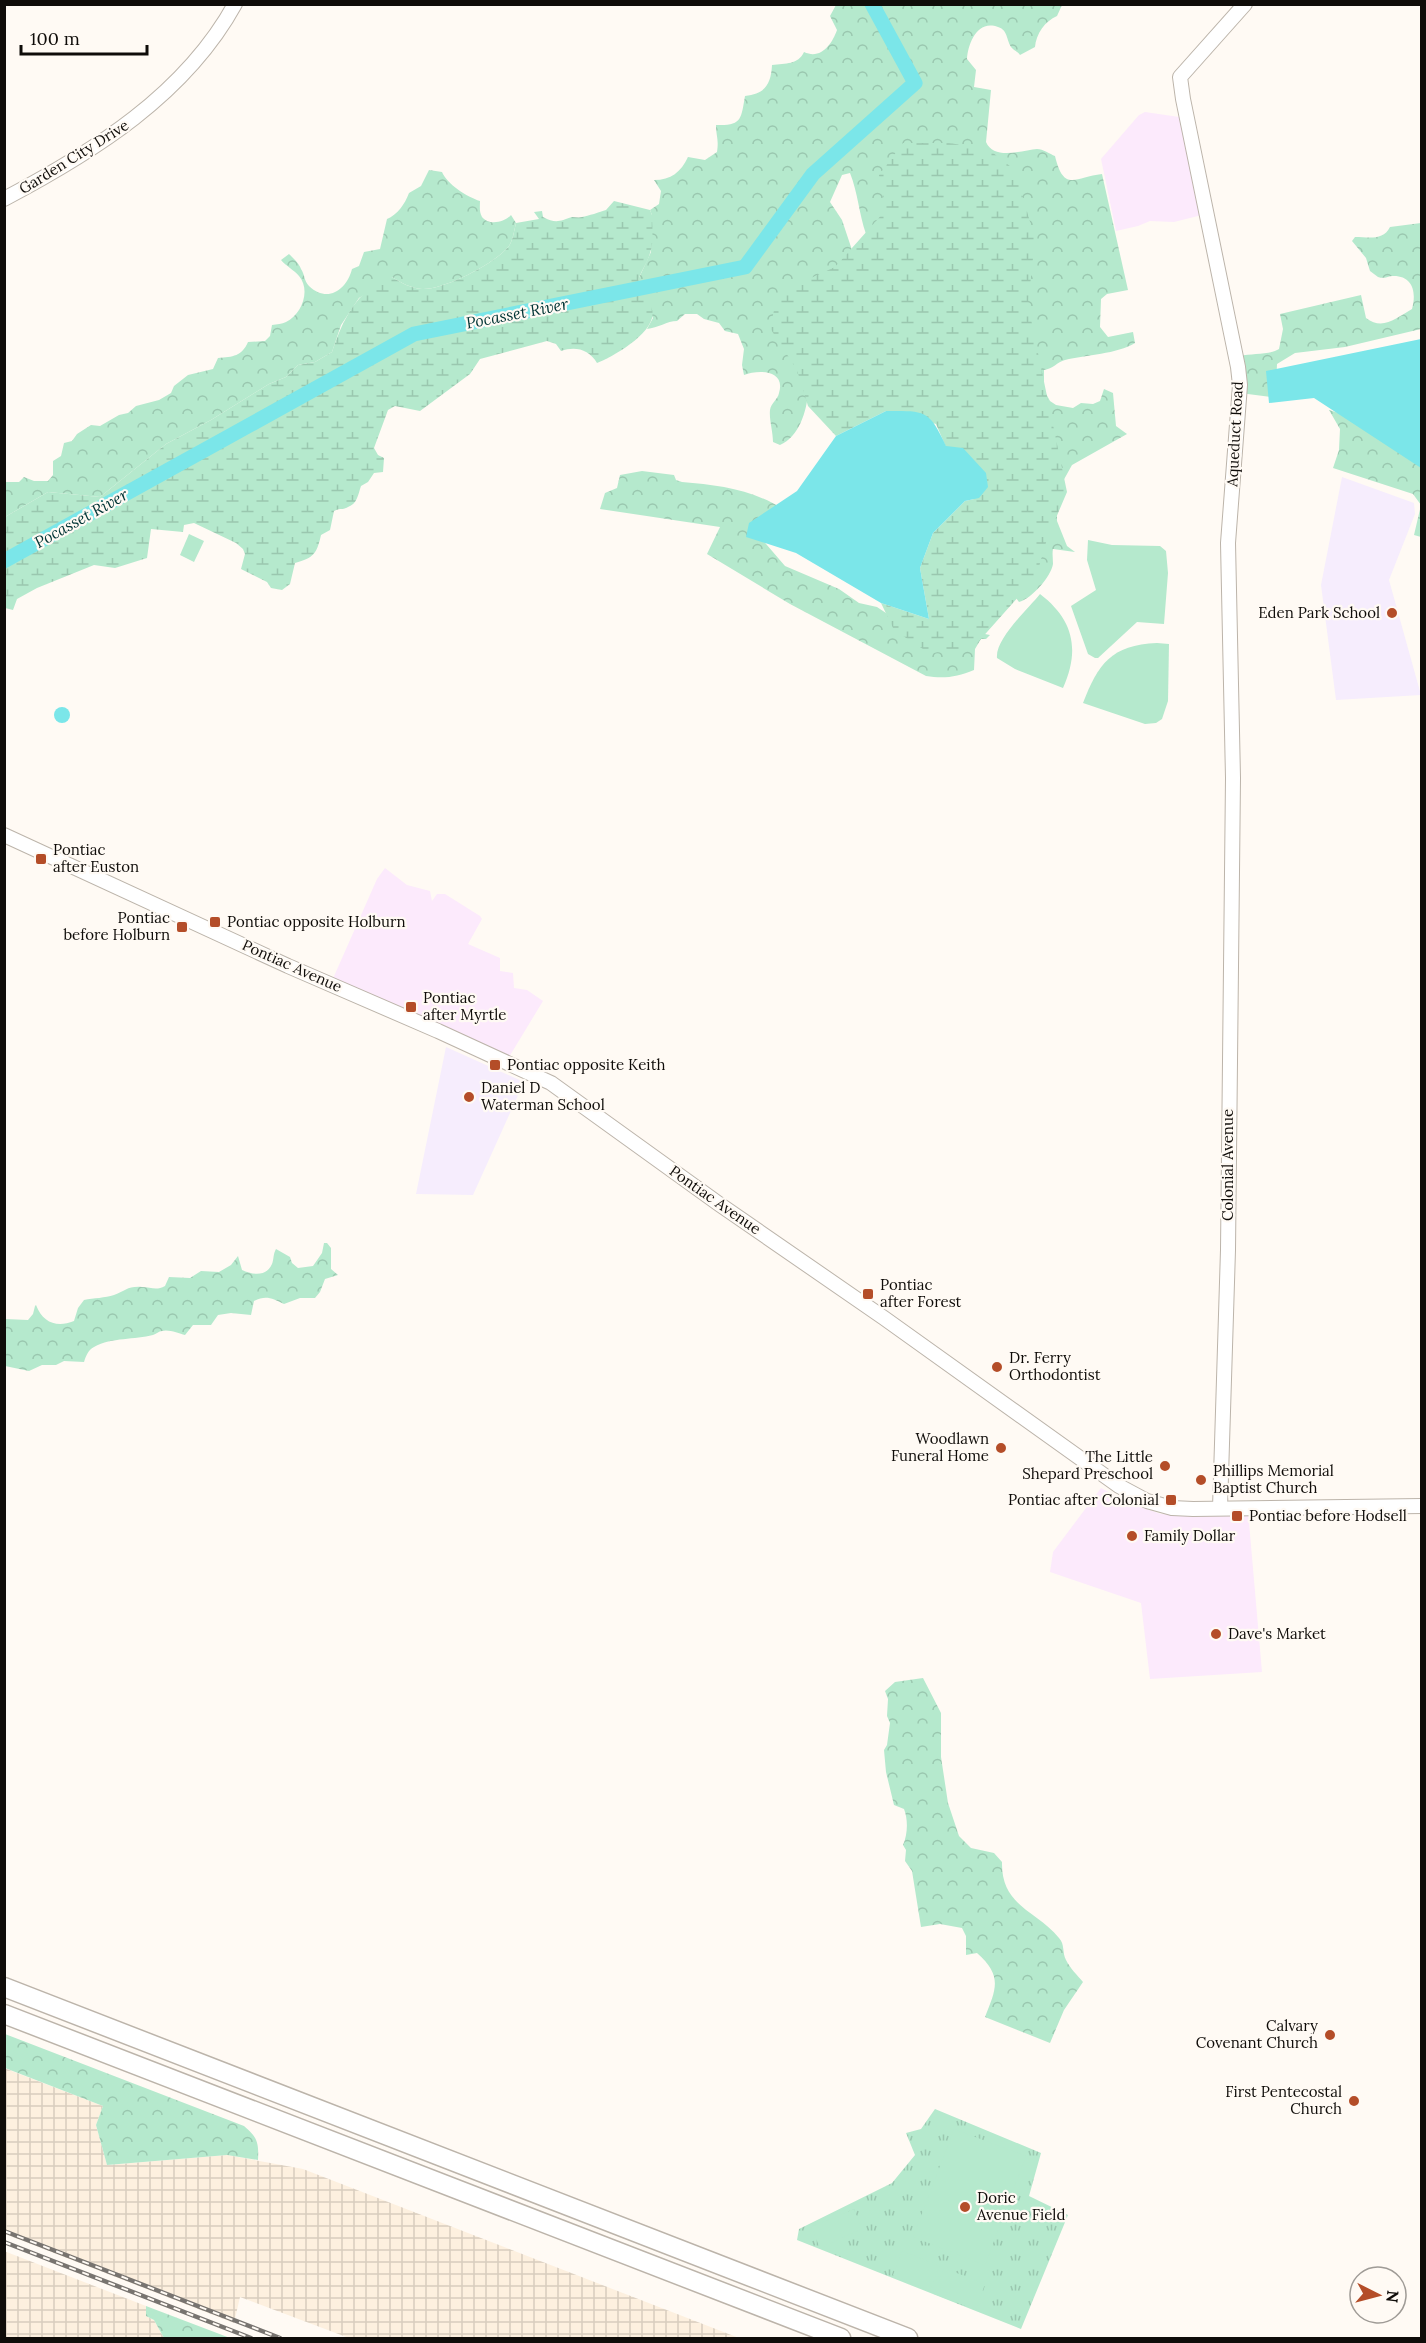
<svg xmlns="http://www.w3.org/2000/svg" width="1426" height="2343" viewBox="0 0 1426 2343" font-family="Lora,serif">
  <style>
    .commercial { fill: #fceafc }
    .industrial { fill: url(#industrial-grid) }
    .education { fill: #f6edfd }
    .grass { fill: url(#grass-tufts) }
    .forest { fill: url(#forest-crowns) }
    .wetland { fill: url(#wetland-marsh) }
    .pitch { fill: #b5e9cd }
    .water { fill: #7be6e9 }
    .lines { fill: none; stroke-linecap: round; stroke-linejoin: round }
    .river { stroke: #7be6e9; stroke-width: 15 }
    .secondary-casing { stroke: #bcb4aa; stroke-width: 16 }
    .highway-casing { stroke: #bcb4aa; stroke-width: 21 }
    .secondary { stroke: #fff; stroke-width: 14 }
    .highway { stroke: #fff; stroke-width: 18 }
    .rail-casing { stroke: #787470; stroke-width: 4.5 }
    .rail { stroke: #fffaf4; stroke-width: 2; stroke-dasharray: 7; stroke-linecap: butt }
    .poi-dot { fill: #b44d28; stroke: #fffaf4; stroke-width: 2 }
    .labels { text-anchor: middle; stroke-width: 4.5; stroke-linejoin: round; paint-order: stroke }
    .street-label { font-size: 15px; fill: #0f0c09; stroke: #fffaf4 }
    .poi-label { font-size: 15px; fill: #0f0c09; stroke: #fffaf4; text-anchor: start }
    .water-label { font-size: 16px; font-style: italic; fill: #003435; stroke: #fffaf4 }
  </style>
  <defs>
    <pattern id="industrial-grid" width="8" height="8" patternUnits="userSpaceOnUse" patternTransform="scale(1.5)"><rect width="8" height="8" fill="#fdf0df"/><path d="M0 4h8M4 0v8" fill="none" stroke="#d8cdbe"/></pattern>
    <pattern id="grass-tufts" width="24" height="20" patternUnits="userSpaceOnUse" patternTransform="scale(1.5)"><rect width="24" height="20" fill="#b5e9cd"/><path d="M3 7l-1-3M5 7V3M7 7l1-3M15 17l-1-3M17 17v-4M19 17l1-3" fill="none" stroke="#9ac7af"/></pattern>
    <pattern id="forest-crowns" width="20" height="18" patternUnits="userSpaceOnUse" patternTransform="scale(1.5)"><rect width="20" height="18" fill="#b5e9cd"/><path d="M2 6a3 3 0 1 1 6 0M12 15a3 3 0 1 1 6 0" fill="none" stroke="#9ac7af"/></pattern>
    <pattern id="wetland-marsh" width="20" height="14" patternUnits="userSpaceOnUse" patternTransform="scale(1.5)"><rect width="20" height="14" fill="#b5e9cd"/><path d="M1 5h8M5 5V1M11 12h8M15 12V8" fill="none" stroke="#9ac7af"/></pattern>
  </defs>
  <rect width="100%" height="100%" fill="#fffaf4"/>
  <!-- commercial -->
  <g class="commercial">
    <path d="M1145 112 1186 118 1206 214 1174 222 1150 221 1138 226 1116 231 1101 159 1139 115Z"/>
    <path d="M385 868 407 885 430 891 432 901 437 894H445L480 916 482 919 468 944 500 958V971L513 973 514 988 527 990 543 1001 506 1062 331 983 377 879Z"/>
    <path d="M1101 1488 1132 1504 1161 1514 1185 1516 1248 1511 1262 1672 1150 1679 1141 1603 1050 1572 1053 1552Z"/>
  </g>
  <!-- industrial -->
  <g class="industrial">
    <path d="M4 2068 103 2106 96 2125 107 2165 227 2155 303 2169 739 2338H349L240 2297 234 2323 5 2234Z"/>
    <path d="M4 2251 146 2306V2316L154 2320 164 2338H5Z"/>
  </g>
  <!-- education -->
  <g class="education">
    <path d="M1342 477 1414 503 1415 514 1389 580 1421 695 1336 700 1321 585Z"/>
    <path d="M446 1047 524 1082 473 1195 416 1194Z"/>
  </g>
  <!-- grass -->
  <path class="grass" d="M935 2109 1041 2153 1029 2196 1068 2215 1021 2329 797 2240 799 2229 892 2183 915 2155 906 2133 921 2129Z"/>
  <!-- forest -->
  <g class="forest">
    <path d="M836 5H1062L1057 16C1045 21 1036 34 1035 47L1020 55C1018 52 1015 51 1013 49 1006 43 1009 30 998 27 977 19 968 44 967 59L976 70 974 87 991 90 986 142C994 161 1023 150 1037 149 1043 149 1050 154 1055 156 1064 193 1075 177 1102 174L1128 290 1107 294 1101 299 1100 327 1108 337 1133 332 1135 343C1117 354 1086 355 1065 360 1057 362 1053 369 1044 370V390L1050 401 1056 405 1073 408 1081 403 1093 404 1100 401 1104 389 1113 393 1116 426 1127 434 1072 465 1057 492V521L1067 546 1075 552 1053 549C1052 554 1053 559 1053 564 1051 577 1031 599 1019 602L1011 591 866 234C859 214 858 193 850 173L842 175 830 202 842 220 852 250 808 392C807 411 799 437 780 445L773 442C773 432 769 419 770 410 771 403 778 399 779 393 786 370 759 369 744 375L742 365 744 349 738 334 725 331 719 323 704 319 697 314H685L677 321C667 321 658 328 647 329L653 318 638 289V280L651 252 652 215 650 210 659 204 661 191 654 180C671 180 681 172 688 157L705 160 717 152C719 139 716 136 716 125 742 126 741 119 745 96 766 94 771 83 772 65 786 63 798 65 804 52 821 60 832 44 837 30L830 16Z"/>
    <path d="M429 170 442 172C447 184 467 197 480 201 480 206 479 212 482 217 489 226 505 222 511 215L516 223C514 231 513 240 509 246 496 263 444 290 422 289 410 288 402 283 392 277L359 298 341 325 332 352 315 362 298 365 286 377 269 384 211 420 166 444 100 497 48 492 5 517 4 482H19L24 477 34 481H48L53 475V461L61 456 64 443 72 441 77 434 91 425 100 426 119 415 128 413 136 406 159 400 171 393 174 386 188 375 213 369 218 358C233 357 242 356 248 342L265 341 270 336 272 325C277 324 282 324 286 322 302 314 311 290 299 276 294 270 286 266 281 260L289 254C293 258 299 263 301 269 305 275 304 281 309 286 328 304 347 289 352 269L359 266 364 252 380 249 387 219C397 215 405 204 409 193L421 186Z"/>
    <path d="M1421 223V329L1345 347 1295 353 1277 364 1276 387 1271 397 1240 393V356C1252 353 1270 355 1279 349L1283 329 1280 314 1361 295 1366 318C1383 331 1396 318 1412 309 1417 291 1412 275 1392 276 1386 277 1384 279 1378 277L1370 271 1366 258 1352 241 1355 237C1369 237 1383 241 1390 227Z"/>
    <path d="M1329 410 1345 415 1421 458V537L1414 535 1421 505 1413 494 1333 468 1339 450 1340 429Z"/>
    <path d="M642 471 674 475 676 480 682 482C718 485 751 489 783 509L760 537 785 566 839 589 859 603 877 607 889 615 990 635 986 639H981L975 649 974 670C957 677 944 679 926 676L790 604 707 554 720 527 600 509 605 493 617 488 620 475Z"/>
    <path d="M324 1243H327L331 1248V1269L338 1275 325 1279 320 1292 315 1298H300L284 1304C272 1298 266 1295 254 1301L251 1315 231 1313 218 1315 211 1325H193L185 1335C179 1333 168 1329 162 1331 159 1331 156 1334 153 1335 135 1340 112 1337 94 1347 88 1350 86 1356 84 1362L64 1361 56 1365H42L29 1371 5 1366V1319L28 1320 33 1314 35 1306 36 1305C43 1323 57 1328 74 1321L78 1308 84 1300C94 1298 105 1298 114 1295 126 1291 127 1286 142 1287 151 1287 156 1291 165 1286L169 1277 190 1278 201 1271 219 1272 231 1265 238 1256 242 1270C253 1275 266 1277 272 1264 274 1259 273 1254 276 1249L290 1257 292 1263 298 1268 313 1266 322 1253Z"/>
    <path d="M923 1678 941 1713V1757L948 1803 959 1836 971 1848 994 1853 1002 1862C1001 1907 1037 1910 1059 1938 1065 1944 1062 1953 1066 1960 1070 1968 1077 1975 1083 1982L1064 2010 1050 2043 985 2017C996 1989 1003 1976 977 1953L966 1955V1936L962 1928 940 1924 921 1927 912 1871 905 1861 906 1850 903 1845C908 1834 908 1819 904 1809L894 1805 886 1772 884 1750 887 1745 890 1723 887 1716 888 1699 885 1691 895 1682Z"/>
    <path d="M5 2034 244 2126C257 2137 259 2142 258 2160L227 2155 107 2165 96 2125 103 2106 5 2068Z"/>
    <path d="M146 2306 230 2338H164L154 2320 146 2316Z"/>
  </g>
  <!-- wetland -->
  <g class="wetland">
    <path d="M903 143H949L988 149 1015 170 1035 239 1028 305 1067 492 1047 539 1036 577 971 650 929 653 894 630 881 603 929 619 920 568 933 533 965 501 979 498 988 487 946 447 936 424 886 411 836 436 808 406 797 370 770 328 778 293 835 267 885 211 879 175Z"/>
    <path d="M614 201 650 210 652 215C652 227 654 242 650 253 648 263 639 273 638 283 638 294 647 299 651 307 662 329 613 357 597 363 589 349 575 346 561 351L556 344 547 341 480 359 470 374 420 411 395 406 388 410 374 448 378 455 384 458 383 472 374 473 368 482 361 486C358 495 357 504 348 507 344 510 339 508 334 511L330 530 321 535C317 553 314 558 295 563L290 584 282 590 271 588 267 582 241 569 245 554 243 549 236 543 194 523 184 525 183 532 151 529 147 558 115 568 94 565 37 588 17 599 13 610 5 608V517L48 492 100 497 166 444 211 420 269 384 286 377 298 365 315 362 332 352C341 326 349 306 371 287 378 282 383 278 392 277 402 283 410 288 422 289 444 290 496 263 509 246 513 240 514 231 516 223L539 219 534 212 542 211 543 217C556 224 560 221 572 217 575 217 579 218 582 217 588 216 600 212 606 210Z"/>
  </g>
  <!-- pitch -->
  <g class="pitch">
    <path d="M189 534 204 541 194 562 180 555Z"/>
    <path d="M1088 540 1112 545 1160 546 1166 551 1168 573 1164 624 1137 622 1098 658H1095L1088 654 1071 606 1096 590 1087 560Z"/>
    <path d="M1040 594C1074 620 1080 650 1063 688L1015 669 997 658C995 639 1028 609 1040 594Z"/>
    <path d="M1157 643 1169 644 1168 701 1162 719 1156 723 1145 724 1083 703C1098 664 1111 645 1157 643Z"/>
    <path d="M954 2129 1026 2156 985 2265 913 2237Z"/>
    <path d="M854 2209 862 2229 820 2248 811 2227Z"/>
    <path d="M902 2251 940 2266 930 2291 893 2275Z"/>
    <path d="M944 2268 985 2284 976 2310 934 2294Z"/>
  </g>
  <!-- water -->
  <g class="water">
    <path d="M1421 339V468L1314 398 1269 403 1266 371Z"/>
    <path d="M886 411C925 411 929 409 946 446L963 448 986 473 988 487 979 498 965 501 933 533 920 568 929 619 881 603 796 553 746 537 749 523 797 491 836 436Z"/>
    <circle cx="62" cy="715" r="8"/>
  </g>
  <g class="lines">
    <!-- river -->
    <path class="river" d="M4 561 414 334 745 267 813 174 915 83 872 4"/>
    <!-- secondary casing -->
    <g class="secondary-casing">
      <g id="secondary">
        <path d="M4 199C93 152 185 95 235 4"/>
        <path d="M4 835 288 966 438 1031 551 1083 719 1204 884 1318 1119 1486 1147 1501 1172 1508 1193 1509 1422 1506"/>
        <path d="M1220 1508 1228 1250 1233 778 1228 543 1240 385 1238 367 1183 99 1180 77 1245 4"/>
      </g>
    </g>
    <!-- highway casing -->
    <g class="highway-casing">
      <g id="highway">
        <path d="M4 1987 908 2338"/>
        <path d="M4 2014 841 2338"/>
      </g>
    </g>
    <!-- secondary -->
    <use href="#secondary" class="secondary"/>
    <!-- highway -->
    <use href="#highway" class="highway"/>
    <!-- rail casing -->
    <g class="rail-casing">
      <g id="rail">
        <path d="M4 2231 280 2338"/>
        <path d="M4 2242 251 2338"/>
      </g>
    </g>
    <!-- rail -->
    <use href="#rail" class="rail"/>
  </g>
  <!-- markers -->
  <g class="poi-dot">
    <circle cx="1392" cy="613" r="6"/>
    <rect x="35" y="853" width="12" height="12" rx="3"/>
    <rect x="209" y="916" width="12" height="12" rx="3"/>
    <rect x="176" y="921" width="12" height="12" rx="3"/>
    <rect x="405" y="1001" width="12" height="12" rx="3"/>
    <rect x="489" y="1059" width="12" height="12" rx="3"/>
    <circle cx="469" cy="1097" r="6"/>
    <rect x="862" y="1288" width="12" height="12" rx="3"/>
    <circle cx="997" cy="1367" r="6"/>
    <circle cx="1001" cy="1448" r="6"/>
    <circle cx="1165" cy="1466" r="6"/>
    <circle cx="1201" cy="1480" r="6"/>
    <rect x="1165" y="1494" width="12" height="12" rx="3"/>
    <rect x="1231" y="1510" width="12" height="12" rx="3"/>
    <circle cx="1132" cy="1536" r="6"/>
    <circle cx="1216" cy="1634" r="6"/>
    <circle cx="1330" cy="2035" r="6"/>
    <circle cx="1354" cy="2101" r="6"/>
    <circle cx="965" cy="2207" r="6"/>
  </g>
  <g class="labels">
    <!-- street labels -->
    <g class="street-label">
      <text transform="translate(74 157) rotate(-32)" y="5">Garden City Drive</text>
      <text transform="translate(1235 434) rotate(-87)" y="5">Aqueduct Road</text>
      <text transform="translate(292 966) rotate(24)" y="5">Pontiac Avenue</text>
      <text transform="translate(1228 1165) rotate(-90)" y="5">Colonial Avenue</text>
      <text transform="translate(715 1200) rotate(35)" y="5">Pontiac Avenue</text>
    </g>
    <!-- poi labels -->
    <g class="poi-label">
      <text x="1380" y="618" text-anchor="end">Eden Park School</text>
      <text x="53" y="855">Pontiac<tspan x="53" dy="17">after Euston</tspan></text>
      <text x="170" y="923" text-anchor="end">Pontiac<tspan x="170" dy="17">before Holburn</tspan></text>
      <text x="227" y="927">Pontiac opposite Holburn</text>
      <text x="423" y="1003">Pontiac<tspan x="423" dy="17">after Myrtle</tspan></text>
      <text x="507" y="1070">Pontiac opposite Keith</text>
      <text x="481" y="1093">Daniel D<tspan x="481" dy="17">Waterman School</tspan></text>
      <text x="880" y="1290">Pontiac<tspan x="880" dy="17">after Forest</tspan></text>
      <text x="1009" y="1363">Dr. Ferry<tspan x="1009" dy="17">Orthodontist</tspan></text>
      <text x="989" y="1444" text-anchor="end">Woodlawn<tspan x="989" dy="17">Funeral Home</tspan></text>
      <text x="1153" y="1462" text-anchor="end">The Little<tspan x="1153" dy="17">Shepard Preschool</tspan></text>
      <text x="1213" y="1476">Phillips Memorial<tspan x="1213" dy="17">Baptist Church</tspan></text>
      <text x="1159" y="1505" text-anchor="end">Pontiac after Colonial</text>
      <text x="1249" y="1521">Pontiac before Hodsell</text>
      <text x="1144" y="1541">Family Dollar</text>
      <text x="1228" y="1639">Dave's Market</text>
      <text x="1318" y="2031" text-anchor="end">Calvary<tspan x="1318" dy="17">Covenant Church</tspan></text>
      <text x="1342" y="2097" text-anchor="end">First Pentecostal<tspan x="1342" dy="17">Church</tspan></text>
      <text x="977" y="2203">Doric<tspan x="977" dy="17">Avenue Field</tspan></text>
    </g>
    <!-- water labels -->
    <g class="water-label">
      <text transform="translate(517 313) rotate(-11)" y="6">Pocasset River</text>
      <text transform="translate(81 518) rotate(-29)" y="6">Pocasset River</text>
    </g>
  </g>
  <!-- border -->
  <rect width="1426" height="2343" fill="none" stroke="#0f0c09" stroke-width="12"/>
  <!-- north arrow -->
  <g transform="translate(1378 2295) rotate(96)"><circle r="28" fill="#fffaf4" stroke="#9f9b96" stroke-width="1.5"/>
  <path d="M0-4.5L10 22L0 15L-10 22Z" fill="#b44d28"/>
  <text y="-9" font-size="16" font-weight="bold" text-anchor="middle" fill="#0f0c09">N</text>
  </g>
  <!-- scale -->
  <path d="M21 45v9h126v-9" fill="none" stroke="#0f0c09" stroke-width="3"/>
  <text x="30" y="45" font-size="18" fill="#0f0c09" stroke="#fffaf4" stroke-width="4.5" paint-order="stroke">100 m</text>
</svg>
